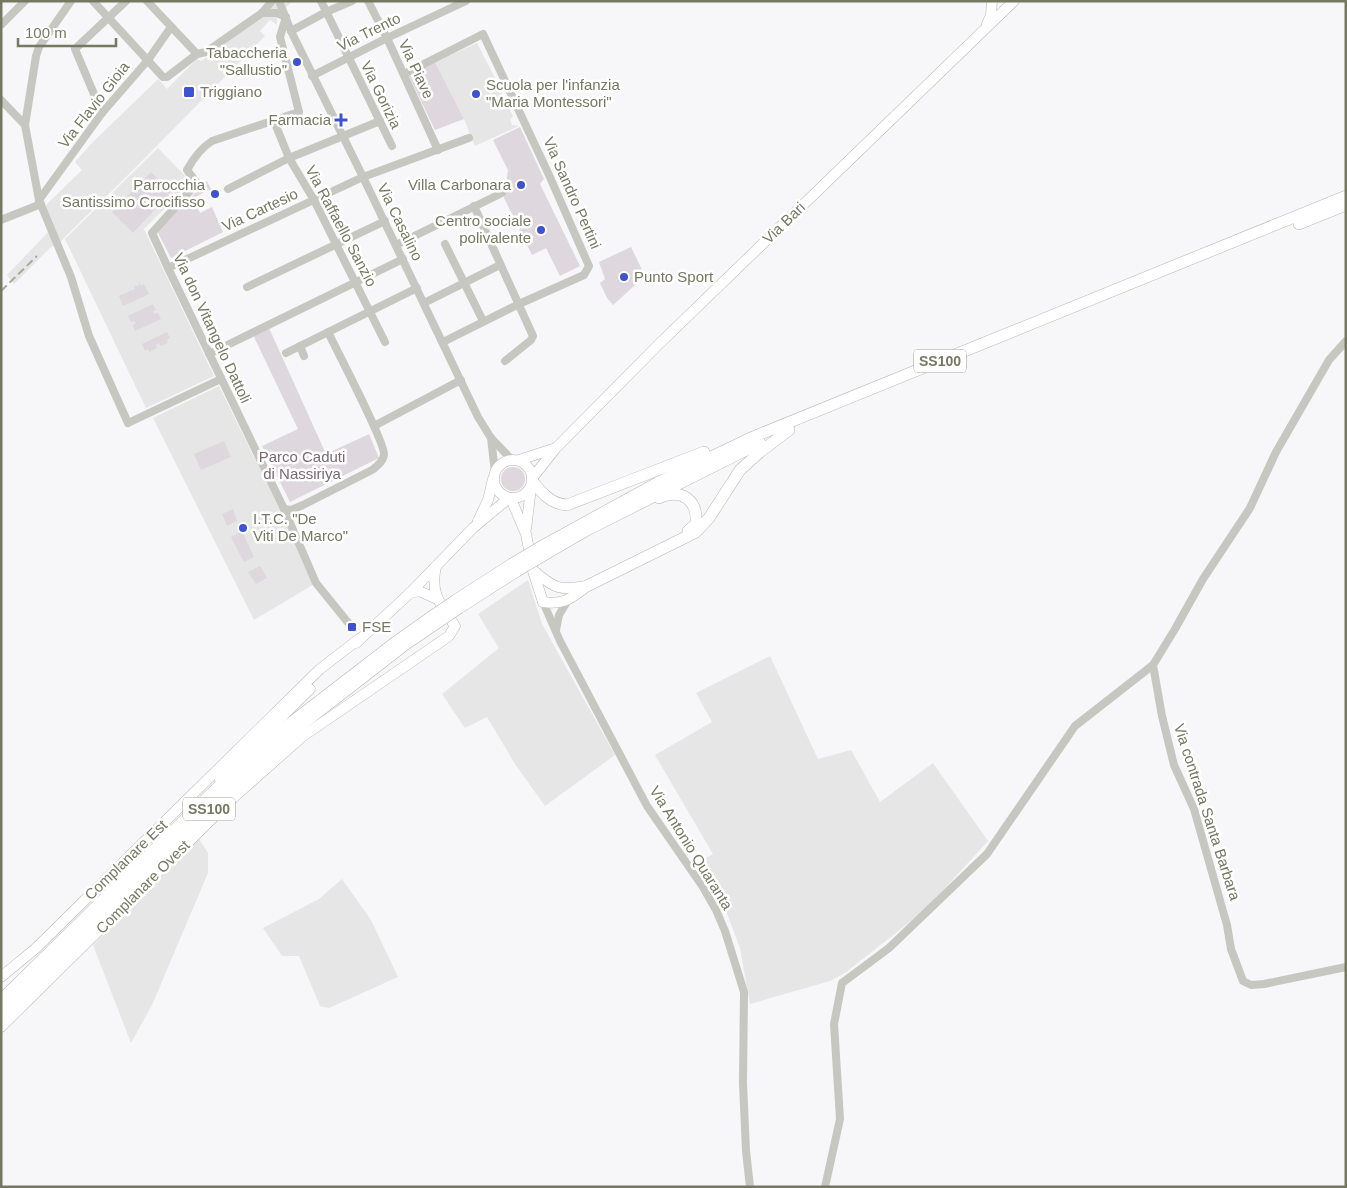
<svg xmlns="http://www.w3.org/2000/svg" width="1347" height="1188" viewBox="0 0 1347 1188" font-family="Arial,sans-serif">
  <style>
    .built { fill: #e7e6e6 }
    .green { fill: #ded7dd }
    .lines { fill: none; stroke-linecap: round; stroke-linejoin: round }
    .major-casing { stroke: #b7b8b0; stroke-width: 11 }
    .highway-casing { stroke: #b6b7b0; stroke-width: 12 }
    .minor { stroke: #c6c7c0; stroke-width: 8 }
    .major { stroke: #fff; stroke-width: 10 }
    .highway { stroke: #fff; stroke-width: 11 }
    .rail { stroke: #a8a99e; stroke-width: 2; stroke-dasharray: 8 4; stroke-linecap: butt }
    .highway-bridge-casing { stroke: #b6b7b0; stroke-width: 12; stroke-linecap: butt }
    .highway-bridge { stroke: #fff; stroke-width: 11 }
    .poi-dot { fill: #3f52cf; stroke: #fff; stroke-width: 2 }
    .labels { text-anchor: middle; stroke-width: 5; stroke-linejoin: round; paint-order: stroke }
    .shield { fill: #fff; stroke: #9fa091; stroke-width: 1 }
    .shield-label { font-size: 14px; font-weight: bold; fill: #767862 }
    .street-label { font-size: 15px; fill: #767862; stroke: #fff }
    .poi-label { font-size: 15px; fill: #767862; stroke: #fff; text-anchor: end }
    .park-label { font-size: 15px; fill: #7b6973; stroke: #fff }
  </style>
  <rect width="100%" height="100%" fill="#f7f6f8"/>
  <!-- built -->
  <g class="built">
    <path d="M278 1H293L277 16V25L270 20 260 31 265 36 133 170 60 242 50 248 14 284 7 275 49 231 45 206 82 170 75 162 92 143 158 79 167 89 197 59 201 61 213 53 270 9Z"/>
    <path d="M477 43 495 78 492 83 495 89 500 90 513 116 510 120 512 125 519 126 475 146 464 119 435 62Z"/>
    <path d="M158 148 191 182 144 229 214 376 146 408 65 239Z"/>
    <path d="M219 386 316 583 254 620 153 418Z"/>
    <path d="M528 580 542 624 615 755 545 806 515 764 487 717 465 728 442 694 499 648 478 614Z"/>
    <path d="M770 656 818 759 851 750 880 802 933 763 988 841 925 910 845 973 830 981 750 1004 740 948 726 911 700 861 713 854 655 755 712 722 696 693Z"/>
    <path d="M199 839 208 853V873L152 1005 131 1043 93 945Z"/>
    <path d="M342 879 371 920 398 977 329 1008 320 1006 299 956H282L263 928 319 899Z"/>
  </g>
  <!-- green -->
  <g class="green">
    <path d="M435 62 464 119 435 130 409 76Z"/>
    <path d="M520 127 544 179 540 184 580 266 560 276 546 248 532 255 504 198 508 170 493 140Z"/>
    <path d="M151 172 171 192 133 233 112 212Z"/>
    <path d="M207 181 211 189 193 198 200 213 212 207 223 232 171 258 157 231Z"/>
    <path d="M631 247 645 276 613 305 607 298 600 283 605 279 599 262Z"/>
    <path d="M140 283 141 286 144 284 149 294 123 306 119 296 135 289 134 286H138Z"/>
    <path d="M153 304 156 310 153 311 154 314 158 313 161 319 135 331 133 325 136 323 134 321 131 322 128 316Z"/>
    <path d="M269 328 326 454 369 434 379 458 290 502 262 446 298 429 253 335Z"/>
    <path d="M167 332 170 338 167 340 168 343 161 346 159 343 156 345 157 348 149 352 148 349 145 351 142 344Z"/>
    <path d="M224 441 231 457 201 470 194 454Z"/>
    <circle cx="513" cy="479" r="12"/>
    <path d="M233 509 237 521 227 526 222 514Z"/>
    <path d="M242 531 254 557 244 562 231 537Z"/>
    <path d="M260 566 267 578 256 584 248 572Z"/>
  </g>
  <g class="lines">
    <!-- major casing -->
    <g class="major-casing">
      <g id="major">
        <path d="M987 24 991 15 992 1"/>
        <circle cx="513" cy="479" r="19"/>
        <path d="M519 460 553 449"/>
        <path d="M533 477 556 448 659 344 1014 1"/>
        <path d="M511 499 526 534 533 571 543 602"/>
        <path d="M478 521 488 500 493 479"/>
        <path d="M526 529 531 488"/>
        <path d="M534 571C556 590 560 590 587 586"/>
        <path d="M410 593 419 591 437 599"/>
        <path d="M543 602C563 605 570 599 585 588"/>
        <path d="M356 643 410 593 473 528 509 498"/>
        <path d="M220 780 233 765 310 689"/>
        <path d="M1 977 35 949 320 669 359 639"/>
        <path d="M1 1027 233 798 303 736 449 636 455 626C440 604 430 594 436 566"/>
      </g>
    </g>
    <!-- highway casing -->
    <g class="highway-casing">
      <g id="highway">
        <path d="M1299 224 1346 205"/>
        <path d="M533 482C542 493 551 504 567 505L704 452"/>
        <path d="M659 498C682 488 698 500 696 524L688 531"/>
        <path d="M544 545 657 483 753 437 1346 196"/>
        <path d="M549 552 587 530 760 443"/>
        <path d="M587 586 696 532 709 518 740 470 760 452 789 430"/>
        <path d="M456 600 512 564"/>
        <path d="M459 608 517 571"/>
        <path d="M1 1000 217 788 288 725 393 644 431 617"/>
        <path d="M1 1013 226 792 295 730 406 644 434 625"/>
      </g>
    </g>
    <!-- minor -->
    <g class="minor">
      <path d="M71 1 39 47 36 56 25 125 39 200 71 277 89 336 128 423 221 379"/>
      <path d="M93 1 163 77H167L197 54 206 52 262 13 272 1"/>
      <path d="M147 1 197 54"/>
      <path d="M279 1 291 31 363 177 478 417 491 438 512 460"/>
      <path d="M321 1 392 146"/>
      <path d="M368 1 387 38 438 150"/>
      <path d="M262 13H277L286 17"/>
      <path d="M286 17 280 37 299 112 212 141C201 148 193 159 187 170L197 183 152 233 168 268 284 509 316 583 350 625"/>
      <path d="M1 25 25 1"/>
      <path d="M291 31 326 12 352 1"/>
      <path d="M404 74 483 34 549 175 589 266 584 275 519 304 443 342"/>
      <path d="M312 76 387 38 466 1"/>
      <path d="M1 100 25 125"/>
      <path d="M102 113 75 49 126 1"/>
      <path d="M274 121 289 158 314 200 385 342"/>
      <path d="M228 189 289 158 380 121"/>
      <path d="M39 200 102 113 148 60 171 27"/>
      <path d="M474 206 533 336 531 340 505 361"/>
      <path d="M1 220 41 204"/>
      <path d="M445 244 483 321"/>
      <path d="M396 245 502 193"/>
      <path d="M168 268 363 177 469 138"/>
      <path d="M247 287 385 221"/>
      <path d="M424 303 500 265"/>
      <path d="M300 346 304 356"/>
      <path d="M286 353 417 288"/>
      <path d="M209 354 403 259"/>
      <path d="M374 426 461 380"/>
      <path d="M491 438 495 472"/>
      <path d="M284 509 291 510 303 505 372 470C377 466 383 462 384 455 386 444 336 349 328 332"/>
      <path d="M543 602 560 641 647 806 703 887 716 910 725 931 744 992 743 1083 746 1151 750 1187"/>
      <path d="M556 630 559 615 568 600"/>
      <path d="M1153 665 1162 716 1174 765 1194 809 1227 925 1231 949 1243 981 1251 985 1264 984 1346 967"/>
      <path d="M825 1187 840 1119 834 1024 842 983 889 948 987 854 1075 726 1153 665 1175 629 1203 579 1250 508 1276 452 1329 360 1346 341"/>
    </g>
    <!-- major -->
    <use href="#major" class="major"/>
    <!-- highway -->
    <use href="#highway" class="highway"/>
    <!-- rail -->
    <path class="rail" d="M1 291 37 256"/>
    <!-- highway-bridge casing -->
    <g class="highway-bridge-casing">
      <g id="highway-bridge">
        <path d="M512 564 544 545"/>
        <path d="M517 571 549 552"/>
        <path d="M431 617 456 600"/>
        <path d="M434 625 459 608"/>
      </g>
    </g>
    <!-- highway-bridge -->
    <use href="#highway-bridge" class="highway-bridge"/>
  </g>
  <!-- markers -->
  <g class="poi-dot">
    <circle cx="297" cy="62" r="5"/>
    <rect x="183" y="86" width="12" height="12" rx="2.5"/>
    <circle cx="476" cy="94" r="5"/>
    <path d="M338.5 112.5h5v5h5v5h-5v5h-5v-5h-5v-5h5z"/>
    <circle cx="521" cy="185" r="5"/>
    <circle cx="215" cy="194" r="5"/>
    <circle cx="541" cy="230" r="5"/>
    <circle cx="624" cy="277" r="5"/>
    <circle cx="243" cy="528" r="5"/>
    <rect x="347" y="622" width="10" height="10" rx="2.5"/>
  </g>
  <g class="labels">
    <!-- shield labels -->
    <g class="shield">
      <rect x="914" y="349.5" width="52" height="23" rx="4"/>
      <rect x="183" y="797.5" width="52" height="23" rx="4"/>
    </g>
    <g class="shield-label">
      <text x="940" y="366">SS100</text>
      <text x="209" y="814">SS100</text>
    </g>
    <!-- street labels -->
    <g class="street-label">
      <text transform="translate(369 32) rotate(-26)" y="5">Via Trento</text>
      <text transform="translate(416 69) rotate(65)" y="5">Via Piave</text>
      <text transform="translate(381 95) rotate(64)" y="5">Via Gorizia</text>
      <text transform="translate(94 105) rotate(-52)" y="5">Via Flavio Gioia</text>
      <text transform="translate(572 193) rotate(66)" y="5">Via Sandro Pertini</text>
      <text transform="translate(260 210) rotate(-25)" y="5">Via Cartesio</text>
      <text transform="translate(400 222) rotate(64)" y="5">Via Casalino</text>
      <text transform="translate(784 223) rotate(-44)" y="5">Via Bari</text>
      <text transform="translate(341 226) rotate(62)" y="5">Via Raffaello Sanzio</text>
      <text transform="translate(212 328) rotate(65)" y="5">Via don Vitangelo Dattoli</text>
      <text transform="translate(1207 812) rotate(72)" y="5">Via contrada Santa Barbara</text>
      <text transform="translate(691 848) rotate(58)" y="5">Via Antonio Quaranta</text>
      <text transform="translate(126 860) rotate(-44)" y="5">Complanare Est</text>
      <text transform="translate(143 887) rotate(-45)" y="5">Complanare Ovest</text>
    </g>
    <!-- poi labels -->
    <g class="poi-label">
      <text x="287" y="58">Tabaccheria<tspan x="287" dy="17">"Sallustio"</tspan></text>
      <text x="486" y="90" text-anchor="start">Scuola per l'infanzia<tspan x="486" dy="17">"Maria Montessori"</tspan></text>
      <text x="200" y="97" text-anchor="start">Triggiano</text>
      <text x="331" y="125">Farmacia</text>
      <text x="205" y="190">Parrocchia<tspan x="205" dy="17">Santissimo Crocifisso</tspan></text>
      <text x="511" y="190">Villa Carbonara</text>
      <text x="531" y="226">Centro sociale<tspan x="531" dy="17">polivalente</tspan></text>
      <text x="634" y="282" text-anchor="start">Punto Sport</text>
      <text x="253" y="524" text-anchor="start">I.T.C. "De<tspan x="253" dy="17">Viti De Marco"</tspan></text>
      <text x="362" y="632" text-anchor="start">FSE</text>
    </g>
    <!-- park labels -->
    <g class="park-label">
      <text x="302" y="462">Parco Caduti<tspan x="302" dy="17">di Nassiriya</tspan></text>
    </g>
  </g>
  <!-- border -->
  <rect width="1347" height="1188" fill="none" stroke="#767862" stroke-width="5"/>
  <!-- scale -->
  <path d="M18 38v8h98v-8" fill="none" stroke="#767862" stroke-width="2.5"/>
  <text x="25" y="38" font-size="15" fill="#767862" stroke="#ffffff" stroke-width="4" paint-order="stroke">100 m</text>
</svg>
